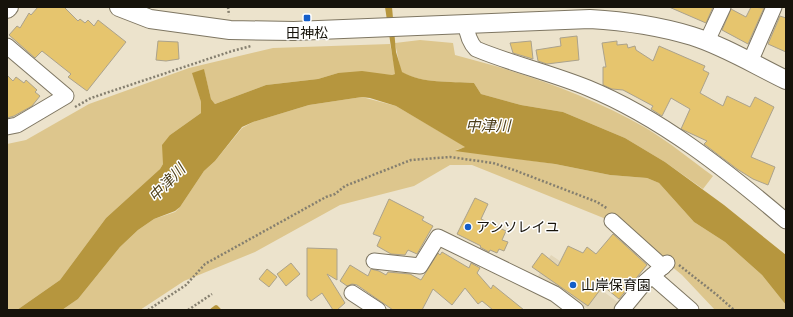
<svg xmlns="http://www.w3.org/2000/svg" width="793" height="317" viewBox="0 0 793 317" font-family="'Sofia Sans Condensed','Noto Sans JP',sans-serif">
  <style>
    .built { fill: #e2d6b8 }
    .green { fill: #ddc68d }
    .water { fill: #b6963e }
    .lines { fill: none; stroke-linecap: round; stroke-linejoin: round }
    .stream { stroke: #b6963e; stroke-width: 4 }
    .building { fill: #e6c56e; stroke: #aba28c }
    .minor-casing { stroke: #7e7662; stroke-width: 17 }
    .tertiary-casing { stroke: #7e7662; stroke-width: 20 }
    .path { stroke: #857f6f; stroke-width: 2.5; stroke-dasharray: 2 2; stroke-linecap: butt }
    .minor { stroke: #fff; stroke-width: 15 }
    .tertiary { stroke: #fff; stroke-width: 18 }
    .poi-dot { fill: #155ec9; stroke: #fff; stroke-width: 1.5 }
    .labels { text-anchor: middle; stroke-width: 3; stroke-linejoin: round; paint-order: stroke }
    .poi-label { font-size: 14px; fill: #16130b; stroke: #fff; text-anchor: start }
    .water-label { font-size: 15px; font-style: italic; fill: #4c3e19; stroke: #fff }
  </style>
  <rect width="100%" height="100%" fill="#ece3cc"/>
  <!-- built -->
  <path class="built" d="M551 255 591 282 620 304 615 310H589L557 288 537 278Z"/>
  <!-- green -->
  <g class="green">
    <path d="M420 40 453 43 455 55C521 72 587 94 646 128 669 142 691 160 713 176L703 189 665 162 625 138 563 112 521 105 481 94 474 83C450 81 423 84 401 72L395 43Z"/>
    <path d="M390 44 396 74 392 75 338 73 318 79 266 85 215 104 211 99 204 70 193 73 201 102V113L170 135 163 164 160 169 106 218 60 280 17 310H7V144L26 140 89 104 189 68 273 48Z"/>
    <path d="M362 97 396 106 466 147 456 150 555 164 610 175 647 178 659 183 694 222 725 242 762 275 786 305V310H715L682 275 653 251 606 219 472 165H450L414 186 340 205 255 252 184 281 140 310H62L78 299 120 247 138 230 154 219 175 212 180 207 204 171 215 161 242 128 253 122 309 105Z"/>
  </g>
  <!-- water -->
  <path class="water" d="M385 7H392L396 52 402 72C423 84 450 81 474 83L481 94 521 105 563 112 625 138 665 162 724 205 786 255V305L762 275 725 242 694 222 659 183 647 178 610 175 555 164 455 151 465 147 396 106 370 98 362 97 309 105 253 122 242 127 215 161 204 171 180 207 175 211 154 219 138 230 120 247 78 299 62 310H17L60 280 106 218 160 169 163 164 162 145 170 135 201 113V102L192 73 204 69 211 99 215 104 266 85 318 79 338 73 362 71 392 75 395 74Z"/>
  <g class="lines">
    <!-- stream -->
    <path class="stream" d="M212 310 216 307 219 310"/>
  </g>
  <!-- building -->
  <g class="building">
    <path d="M38 7H64L78 21 80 19 85 23 88 20 94 26 98 20 126 42 87 91 68 77 71 74 42 51 35 58 9 35 17 26 20 28 29 13 31 15Z"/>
    <path d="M669 7H713L706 23Z"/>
    <path d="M751 7 764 8 748 44 722 30 731 9 746 17Z"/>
    <path d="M780 16 786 18V52L768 44Z"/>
    <path d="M577 36 579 60 547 64 538 61 536 50 561 46 560 38Z"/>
    <path d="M158 41 178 42 179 59 166 61 156 60Z"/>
    <path d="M531 41 533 59 513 53 510 43Z"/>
    <path d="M617 41V45L627 44 628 48 635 46 636 50 653 61 659 46 705 66 703 70 709 73 700 93 723 106 727 96 750 107 755 97 774 107 751 157 775 167 768 185 753 179 737 169 704 144 707 141 681 129 690 109 671 98 662 116 651 109 653 106 623 90 612 89 603 85V67H606L602 43Z"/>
    <path d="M7 75 13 81 16 77 24 83 26 80 37 90 35 92 40 96 32 106 14 116 7 118Z"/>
    <path d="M475 198 488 204 481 219 506 231 502 240 508 242 504 251 499 249 497 253 490 250 489 252 480 247 481 246 457 234Z"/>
    <path d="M389 199 424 217 422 220 433 226 417 254 408 250 405 255 391 254 377 246 381 237 373 234Z"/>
    <path d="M613 234 647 265 619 299 603 286 588 306 532 267 542 253 558 266 568 246 583 253 587 247 596 254Z"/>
    <path d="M307 248 337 249V280L327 274 345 303 337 310H333L322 293 311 301 307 296Z"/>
    <path d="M442 252 469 268 471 263 480 268 477 273 491 289 493 285 524 310H493L482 301 478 304 465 288 452 305 433 289 422 310H393L357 285 352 284 347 286 340 281 350 265 368 276 371 269 379 271 386 275 388 272 410 274 421 280 438 253 440 255Z"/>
    <path d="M291 263 300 274 286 286 277 274Z"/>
    <path d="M267 269 277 277 269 287 259 279Z"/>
  </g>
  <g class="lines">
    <!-- minor casing -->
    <g class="minor-casing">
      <g id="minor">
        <path d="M466 24C467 34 469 42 476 49 512 64 551 73 588 88 661 118 726 170 786 221"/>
        <path d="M707 41 723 7"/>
        <path d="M7 46 66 96 17 125 7 127"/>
        <path d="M750 62 774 7"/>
        <path d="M612 221 663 267"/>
        <path d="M374 261 420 266 438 237 555 294 576 310"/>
        <path d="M652 276 691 310"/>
        <path d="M352 293 378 310"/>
        <path d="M622 310 645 282 667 263"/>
      </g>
    </g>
    <!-- tertiary casing -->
    <g class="tertiary-casing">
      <g id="tertiary">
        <path d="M119 7 150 19 230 30 294 31 590 19C624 21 659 26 692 36 724 46 755 65 786 80"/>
        <path d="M7 9 9 7"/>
      </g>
    </g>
    <!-- path -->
    <g class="path">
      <path d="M228 7 229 15"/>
      <path d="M75 107 91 98 232 51 251 46"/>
      <path d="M679 265 717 295 734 310"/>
      <path d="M148 310 186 285 205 264 326 197 335 194 345 186 411 160 450 157 493 163 514 170 597 202 608 209"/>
      <path d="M188 310 212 294"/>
    </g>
    <!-- minor -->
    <use href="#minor" class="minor"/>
    <!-- tertiary -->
    <use href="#tertiary" class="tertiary"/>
  </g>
  <!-- markers -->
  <g class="poi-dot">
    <rect x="303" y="14" width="8" height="8" rx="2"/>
    <circle cx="468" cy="227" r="4"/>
    <circle cx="573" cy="285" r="4"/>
  </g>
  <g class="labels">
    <!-- poi labels -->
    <g class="poi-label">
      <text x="307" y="38" text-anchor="middle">田神松</text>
      <text x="476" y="232">アンソレイユ</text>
      <text x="581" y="290">山岸保育園</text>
    </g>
    <!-- water labels -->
    <g class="water-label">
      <text x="488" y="131">中津川</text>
      <text transform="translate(167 183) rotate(-46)" y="5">中津川</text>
    </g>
  </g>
  <!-- border -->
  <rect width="793" height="317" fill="none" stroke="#16130b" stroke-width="16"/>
</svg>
